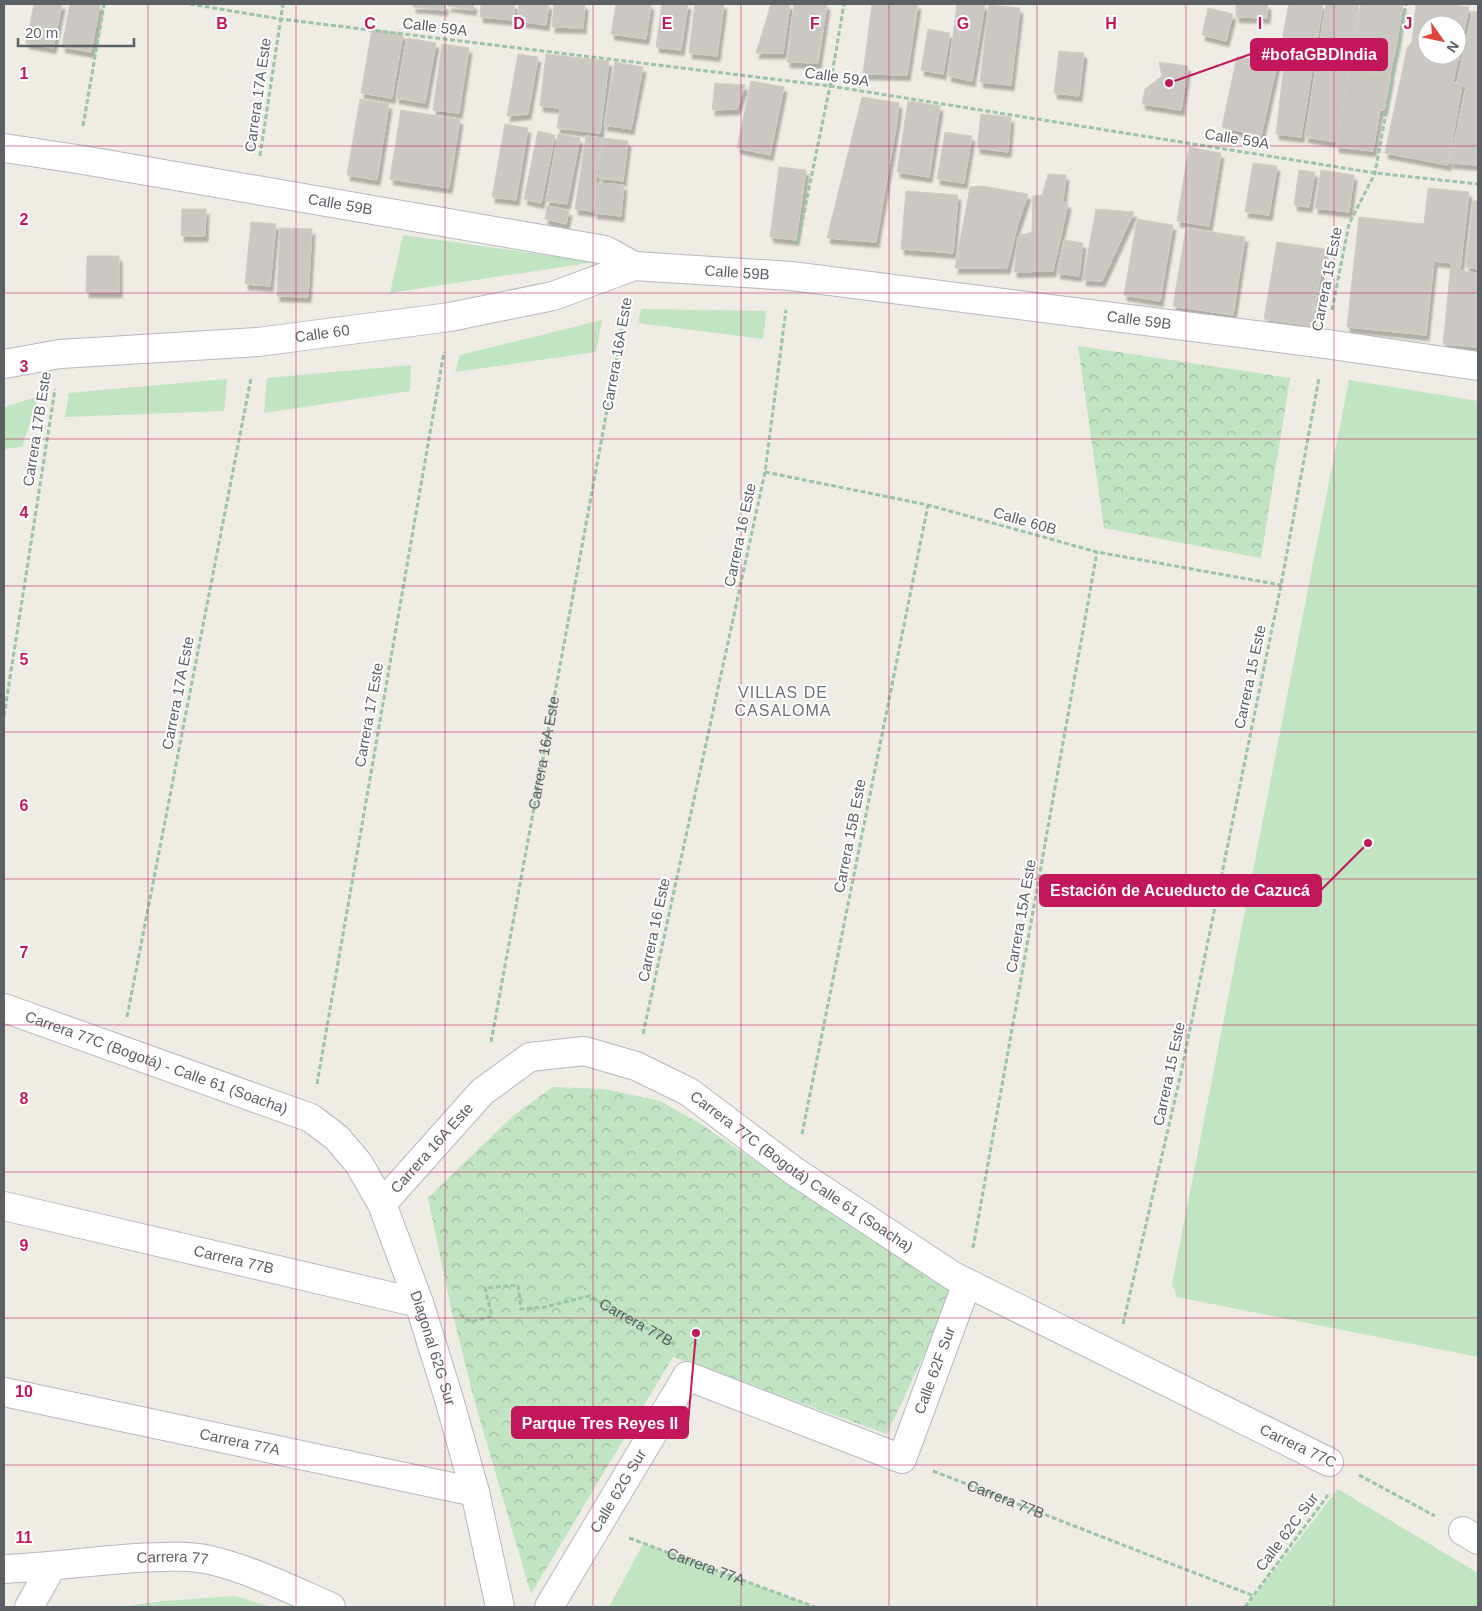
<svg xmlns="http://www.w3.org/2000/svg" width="1482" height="1611" viewBox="0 0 1482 1611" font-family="Arial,sans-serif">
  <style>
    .green { fill: #c1e4c2 }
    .park { fill: url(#park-crowns) }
    .building { fill: #cbc8c3; stroke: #d2cdc2; fill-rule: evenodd; filter: url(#shadow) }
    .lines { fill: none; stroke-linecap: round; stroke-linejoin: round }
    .street-casing { stroke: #b6b9bd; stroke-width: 30 }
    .secondary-casing { stroke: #b5b8bd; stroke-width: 30 }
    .path { stroke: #9bc4a8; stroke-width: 3; stroke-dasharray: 5 2.5; stroke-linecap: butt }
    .street { stroke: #fff; stroke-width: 28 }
    .secondary { stroke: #fff; stroke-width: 28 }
    .grid { fill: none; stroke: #c2185b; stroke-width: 1; stroke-opacity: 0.55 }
    .labels { text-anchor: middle; stroke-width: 4; stroke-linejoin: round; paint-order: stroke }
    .street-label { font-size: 15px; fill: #5c5f64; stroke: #fff }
    .neighbourhood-label { font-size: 16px; letter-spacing: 1px; fill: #6d7175; stroke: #fff }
    .grid-label { font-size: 16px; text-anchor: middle; font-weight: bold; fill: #c2185b; stroke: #fff; stroke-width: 4; stroke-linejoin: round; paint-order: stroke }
    .leader { fill: none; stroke: #c2185b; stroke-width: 2 }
    .callout-dot { fill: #c2185b; stroke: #fff; stroke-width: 2 }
    .callout { fill: #c2185b; stroke: #c2185b; stroke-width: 2 }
    .callout-label { font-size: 16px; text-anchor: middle; font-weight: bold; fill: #fff }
  </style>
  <defs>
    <pattern id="park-crowns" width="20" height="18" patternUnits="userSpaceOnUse" patternTransform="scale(1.25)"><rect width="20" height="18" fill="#c1e4c2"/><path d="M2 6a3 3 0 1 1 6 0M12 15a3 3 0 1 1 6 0" fill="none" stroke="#a0bca1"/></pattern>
    <filter id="shadow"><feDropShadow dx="3" dy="5.5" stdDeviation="1" flood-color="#0004"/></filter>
  </defs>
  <rect width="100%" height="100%" fill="#eeece4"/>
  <!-- green -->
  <g class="green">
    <path d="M403 235 595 262 390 293Z"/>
    <path d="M641 309 766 311 763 339 638 323Z"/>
    <path d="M602 320 596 352 455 372 460 355Z"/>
    <path d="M411 365 410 391 264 413 267 378Z"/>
    <path d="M227 379 224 411 65 417 69 393Z"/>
    <path d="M1349 380 1478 401V1357L1177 1297 1172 1284Z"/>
    <path d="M39 396 22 447 4 449V407Z"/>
    <path d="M1338 1489 1478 1573V1607H1246Z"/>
    <path d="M643 1544 815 1607H609Z"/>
    <path d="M235 1596 271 1607H119L164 1601Z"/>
  </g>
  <!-- park -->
  <g class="park">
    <path d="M1078 346 1290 378 1261 558 1104 528Z"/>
    <path d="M553 1087 604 1089 660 1101 699 1123 842 1219 954 1291 887 1434 673 1357 531 1594 475 1403 451 1308 428 1198 514 1115Z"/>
  </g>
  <!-- building -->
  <g class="building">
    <path d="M34 4H62L53 48 26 43Z"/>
    <path d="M70 4H100L91 52 62 47Z"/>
    <path d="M413 4H445V10L413 7Z"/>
    <path d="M448 4H474L473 10 448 6Z"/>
    <path d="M481 4H515L513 20 480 17Z"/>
    <path d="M519 4H549L546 25 517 21Z"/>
    <path d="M554 4H585L583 28 552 27Z"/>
    <path d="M616 4H651L646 39 611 34Z"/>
    <path d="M662 4H688L681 50 656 47Z"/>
    <path d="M695 4H724L717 56 689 53Z"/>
    <path d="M771 4H790L783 53H756Z"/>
    <path d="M794 4H827L818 63 787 62Z"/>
    <path d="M872 4H918L907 75 863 74Z"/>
    <path d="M957 4H985L972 81 948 76Z"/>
    <path d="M1236 4H1268L1267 18 1236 17Z"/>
    <path d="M1289 4H1323L1301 137 1276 134 1285 55 1283 34Z"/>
    <path d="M1326 4H1359L1337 142 1305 137Z"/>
    <path d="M1361 4H1403L1397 43 1390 74 1349 71Z"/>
    <path d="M1416 4H1444L1469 7 1453 82 1462 85 1448 165 1385 153 1407 48 1412 42ZM1427 25H1457V55H1427Z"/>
    <path d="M989 5 1020 8 1011 85 980 82Z"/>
    <path d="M1208 8 1233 14 1226 41 1202 35Z"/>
    <path d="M1473 11 1478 12V165L1450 163 1466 87 1457 82Z"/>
    <path d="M372 29 403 34 392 98 361 93Z"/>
    <path d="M928 29 950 33 943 74 921 70Z"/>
    <path d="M407 38 436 43 425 103 396 98Z"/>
    <path d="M442 44 469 48 459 113 433 110Z"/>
    <path d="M1059 51 1084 53 1079 96 1054 93Z"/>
    <path d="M518 54 538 57 528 114 507 116Z"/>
    <path d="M546 54 609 61 600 133 557 128 560 108 540 106Z"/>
    <path d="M1237 56 1277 64 1261 136 1222 127Z"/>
    <path d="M615 62 643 67 631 129 604 125Z"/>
    <path d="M1159 62 1188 66 1181 110 1142 104 1145 89 1162 76Z"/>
    <path d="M1349 71 1391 75 1384 110H1380L1373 151 1336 147Z"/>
    <path d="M751 81 784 87 770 155 737 148Z"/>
    <path d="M715 83 745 85 737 109 712 110Z"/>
    <path d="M862 97 899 103 897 121 876 242 827 238Z"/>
    <path d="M360 99 389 104 377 180 347 175Z"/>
    <path d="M908 101 940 106 929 177 897 172Z"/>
    <path d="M401 110 460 119 449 188 390 179Z"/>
    <path d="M981 114 1011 117 1008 152 977 148Z"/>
    <path d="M505 124 528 128 516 200 492 197Z"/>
    <path d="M538 131 555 135 541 203 524 199Z"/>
    <path d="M945 132 972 136 964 183 937 179Z"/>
    <path d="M558 134 580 138 567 204 546 201Z"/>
    <path d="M586 136 602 138 592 211 575 209Z"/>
    <path d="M603 138 628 141 623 181 599 178Z"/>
    <path d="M1189 147 1221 153 1209 226 1177 221Z"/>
    <path d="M1253 163 1277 166 1269 215 1245 212Z"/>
    <path d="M779 167 806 170 796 240 770 237Z"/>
    <path d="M1299 170 1315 172 1309 207 1294 205Z"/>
    <path d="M1321 170 1354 175 1349 212 1315 208Z"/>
    <path d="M1048 174 1066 175 1063 201 1068 204 1053 271 1014 272 1018 236 1032 232 1033 196 1042 195Z"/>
    <path d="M596 183 624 185 621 216 594 213Z"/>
    <path d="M982 186 1028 194 1017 227 1007 268H955L970 187Z"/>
    <path d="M1428 188 1469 192 1460 271 1478 273V347L1443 344 1451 263 1434 261 1426 335 1347 327 1359 217 1424 224Z"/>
    <path d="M906 191 958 195 953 253 901 249Z"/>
    <path d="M1473 201H1478V269L1466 267Z"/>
    <path d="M547 206 569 211 566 224 545 219Z"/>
    <path d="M182 209H206L205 236H181Z"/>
    <path d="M1096 209 1134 212 1102 281 1083 280Z"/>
    <path d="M1137 219 1173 225 1160 301 1124 295Z"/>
    <path d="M251 222 276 224 270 286 245 284Z"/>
    <path d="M280 228 312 229 308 297 277 296Z"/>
    <path d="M1186 228 1245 237 1233 315 1173 306Z"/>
    <path d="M1064 240 1083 243 1079 276 1057 273Z"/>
    <path d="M1277 242 1325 249 1312 326 1264 319Z"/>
    <path d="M87 256H119V292H86Z"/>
  </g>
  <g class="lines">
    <!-- street casing -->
    <g class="street-casing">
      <g id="street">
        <path id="s5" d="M4 148 77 159 605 250 634 266 791 276 1326 344 1478 366"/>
        <path id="s6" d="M4 364 60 354 258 342 450 317 553 296 634 266"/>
        <path id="s7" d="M382 1204 482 1092 530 1057 584 1051 636 1066 689 1092 794 1171 953 1276 1329 1462"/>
        <path id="s8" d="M4 1206 419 1303"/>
        <path id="s9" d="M4 1392 475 1492"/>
        <path d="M1463 1531 1478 1540"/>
        <path d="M29 1607 52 1566"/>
        <path id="s10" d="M549 1607 687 1376 902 1459 967 1283"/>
      </g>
    </g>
    <!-- secondary casing -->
    <g class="secondary-casing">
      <g id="secondary">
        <path id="s11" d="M4 1008 311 1118 337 1138 359 1164 382 1204 419 1303 449 1399 475 1492 500 1607"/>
        <path id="s12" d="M4 1569C48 1567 93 1561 137 1558 161 1557 186 1555 210 1560 252 1570 292 1590 331 1607"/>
      </g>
    </g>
    <!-- path -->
    <g class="path">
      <path d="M190 4 280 19 830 86 1375 173 1478 184"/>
      <path d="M83 126 104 4"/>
      <path d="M260 156 283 4"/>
      <path d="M798 242 830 86 844 4"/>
      <path d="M1332 310 1349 224 1375 173 1406 4"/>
      <path d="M765 472 928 505 1097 552 1281 585"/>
      <path d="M4 716 55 389"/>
      <path d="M127 1017 251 378"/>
      <path d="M643 1034 765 472 786 310"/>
      <path id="s1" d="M491 1042 626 306"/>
      <path d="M317 1084 444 352"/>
      <path d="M802 1134 928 505"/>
      <path d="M973 1248 1097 552"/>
      <path id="s2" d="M460 1314 471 1322 492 1316 485 1288 518 1285 521 1309 545 1307 589 1296 675 1344"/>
      <path d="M1123 1324 1181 1073 1281 585 1319 378"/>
      <path id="s3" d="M933 1471 1254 1596"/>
      <path d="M1359 1475 1435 1516"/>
      <path id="s4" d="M629 1538 815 1607"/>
      <path d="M1245 1607 1328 1495"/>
    </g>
    <!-- street -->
    <use href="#street" class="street"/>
    <!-- secondary -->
    <use href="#secondary" class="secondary"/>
  </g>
  <!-- grid -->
  <path class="grid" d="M148 4V1607M296 4V1607M445 4V1607M593 4V1607M741 4V1607M889 4V1607M1037 4V1607M1186 4V1607M1334 4V1607M4 146H1478M4 293H1478M4 439H1478M4 586H1478M4 732H1478M4 879H1478M4 1025H1478M4 1172H1478M4 1318H1478M4 1465H1478"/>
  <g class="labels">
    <!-- street labels -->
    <g class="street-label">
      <text transform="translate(435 27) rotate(7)" y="5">Calle 59A</text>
      <text transform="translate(837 77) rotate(8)" y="5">Calle 59A</text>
      <text transform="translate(258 95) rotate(-82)" y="5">Carrera 17A Este</text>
      <text transform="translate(1237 139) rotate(9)" y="5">Calle 59A</text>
      <text dy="5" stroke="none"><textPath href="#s5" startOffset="341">Calle 59B</textPath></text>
      <text dy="5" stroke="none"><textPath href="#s5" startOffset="746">Calle 59B</textPath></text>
      <text transform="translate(1327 279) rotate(-79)" y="5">Carrera 15 Este</text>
      <text dy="5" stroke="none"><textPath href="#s5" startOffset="1151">Calle 59B</textPath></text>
      <text dy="5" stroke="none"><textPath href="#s6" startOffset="320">Calle 60</textPath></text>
      <text transform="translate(617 354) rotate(-80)" y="5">Carrera 16A Este</text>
      <text transform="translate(37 429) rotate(-81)" y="5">Carrera 17B Este</text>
      <text transform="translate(1025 521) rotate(16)" y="5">Calle 60B</text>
      <text transform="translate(740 535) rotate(-78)" y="5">Carrera 16 Este</text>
      <text transform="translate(1250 677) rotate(-78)" y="5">Carrera 15 Este</text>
      <text transform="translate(178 693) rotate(-79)" y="5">Carrera 17A Este</text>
      <text transform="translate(369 715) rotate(-80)" y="5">Carrera 17 Este</text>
      <text dy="5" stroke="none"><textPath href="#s1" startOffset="294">Carrera 16A Este</textPath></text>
      <text transform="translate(850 836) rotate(-79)" y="5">Carrera 15B Este</text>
      <text transform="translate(1021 916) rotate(-80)" y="5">Carrera 15A Este</text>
      <text transform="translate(654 930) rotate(-78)" y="5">Carrera 16 Este</text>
      <text dy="5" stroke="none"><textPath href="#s11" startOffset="162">Carrera 77C (Bogotá) - Calle 61 (Soacha)</textPath></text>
      <text transform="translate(1169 1074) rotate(-78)" y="5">Carrera 15 Este</text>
      <text dy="5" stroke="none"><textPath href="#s7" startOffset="75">Carrera 16A Este</textPath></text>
      <text dy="5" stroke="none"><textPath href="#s7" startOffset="515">Carrera 77C (Bogotá) Calle 61 (Soacha)</textPath></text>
      <text dy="5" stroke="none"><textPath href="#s8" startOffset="236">Carrera 77B</textPath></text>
      <text dy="5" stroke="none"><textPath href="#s2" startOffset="245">Carrera 77B</textPath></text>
      <text dy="5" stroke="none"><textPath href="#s11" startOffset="592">Diagonal 62G Sur</textPath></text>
      <text dy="5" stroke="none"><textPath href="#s10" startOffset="594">Calle 62F Sur</textPath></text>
      <text dy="5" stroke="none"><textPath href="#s9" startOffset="241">Carrera 77A</textPath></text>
      <text transform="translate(1298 1446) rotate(25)" y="5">Carrera 77C</text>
      <text dy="5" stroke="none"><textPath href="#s10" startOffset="135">Calle 62G Sur</textPath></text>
      <text dy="5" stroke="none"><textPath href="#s3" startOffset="78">Carrera 77B</textPath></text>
      <text transform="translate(1287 1532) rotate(-53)" y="5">Calle 62C Sur</text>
      <text dy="5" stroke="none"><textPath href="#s12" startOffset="169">Carrera 77</textPath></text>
      <text dy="5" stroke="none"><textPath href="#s4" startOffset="82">Carrera 77A</textPath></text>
    </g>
    <!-- neighbourhood labels -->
    <g class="neighbourhood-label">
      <text x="783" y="698">VILLAS DE<tspan x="783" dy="18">CASALOMA</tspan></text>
    </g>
  </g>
  <g class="grid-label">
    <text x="222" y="29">B</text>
    <text x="370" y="29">C</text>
    <text x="519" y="29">D</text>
    <text x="667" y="29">E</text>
    <text x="815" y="29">F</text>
    <text x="963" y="29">G</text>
    <text x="1111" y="29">H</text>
    <text x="1260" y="29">I</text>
    <text x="1408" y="29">J</text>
    <text x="24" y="79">1</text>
    <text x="24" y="225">2</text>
    <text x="24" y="372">3</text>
    <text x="24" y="518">4</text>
    <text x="24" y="665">5</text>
    <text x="24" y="811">6</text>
    <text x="24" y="958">7</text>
    <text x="24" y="1104">8</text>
    <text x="24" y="1251">9</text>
    <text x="24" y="1397">10</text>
    <text x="24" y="1543">11</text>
  </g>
  <!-- callouts -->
  <path class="leader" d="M1169 83L1251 54M1368 843L1321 890M696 1333L688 1423"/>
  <g class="callout-dot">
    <circle cx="1169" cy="83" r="5"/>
    <circle cx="1368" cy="843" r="5"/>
    <circle cx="696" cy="1333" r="5"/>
  </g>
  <g class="callout">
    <rect x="1251" y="39" width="136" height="31" rx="5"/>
    <rect x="1040" y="875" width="281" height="31" rx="5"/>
    <rect x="512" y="1407" width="176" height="31" rx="5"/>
  </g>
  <g class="callout-label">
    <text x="1319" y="60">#bofaGBDIndia</text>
    <text x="1180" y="896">Estación de Acueducto de Cazucá</text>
    <text x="600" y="1429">Parque Tres Reyes II</text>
  </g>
  <!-- border -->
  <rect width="1482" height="1611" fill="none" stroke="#5c5f64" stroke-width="10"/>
  <!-- north arrow -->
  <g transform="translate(1442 40) rotate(123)"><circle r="24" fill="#ffffff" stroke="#bebfc1"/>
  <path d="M0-4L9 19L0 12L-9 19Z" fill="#e14737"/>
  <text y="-8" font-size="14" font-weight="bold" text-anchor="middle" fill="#5c5f64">N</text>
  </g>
  <!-- scale -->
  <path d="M18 38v8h116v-8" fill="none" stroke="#5c5f64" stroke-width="2.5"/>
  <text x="25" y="38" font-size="15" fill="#5c5f64" stroke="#ffffff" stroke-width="4" paint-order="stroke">20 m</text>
</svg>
